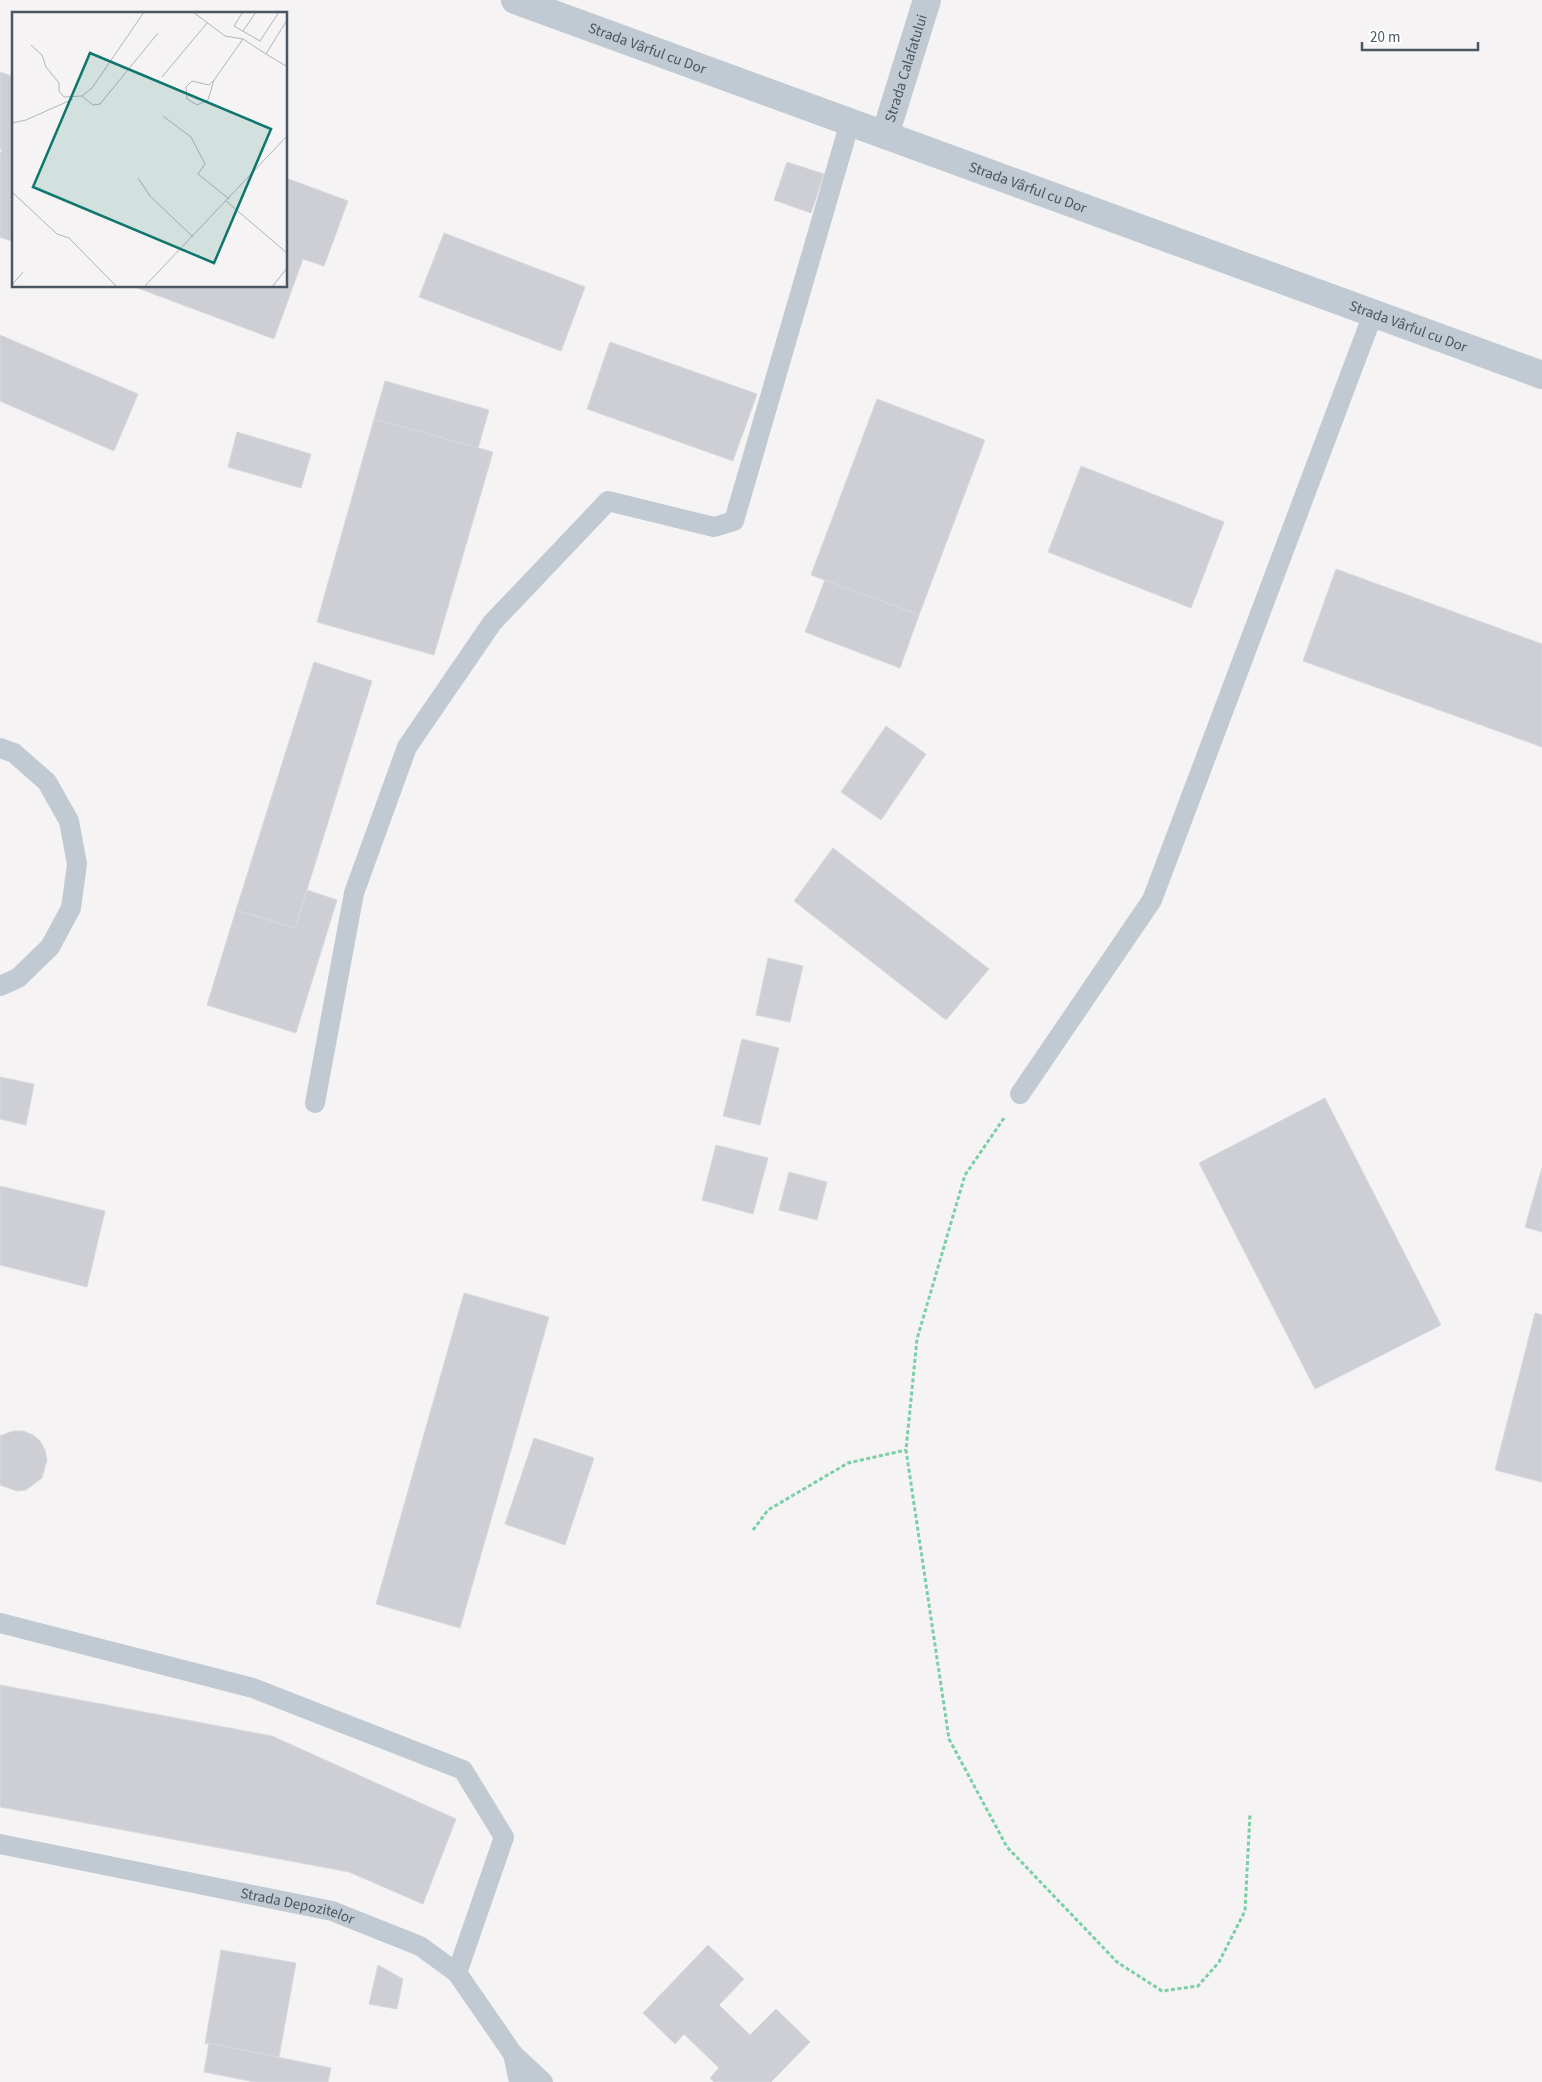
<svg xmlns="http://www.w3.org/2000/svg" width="1542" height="2082" viewBox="0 0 1542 2082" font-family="'Source Sans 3',sans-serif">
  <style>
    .building { fill: #cdcfd5; stroke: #d7d9de }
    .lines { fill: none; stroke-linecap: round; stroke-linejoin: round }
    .path { stroke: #7ad0a6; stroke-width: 3; stroke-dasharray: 4 2.5; stroke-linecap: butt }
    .service { stroke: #c1cad2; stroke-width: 20 }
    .minor { stroke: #c1cad2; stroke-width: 28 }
    .tertiary { stroke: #c1cad2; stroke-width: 28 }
    .labels { text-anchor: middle; stroke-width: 4.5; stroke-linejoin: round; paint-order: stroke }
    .street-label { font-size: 15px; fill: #4a5661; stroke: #fff }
    .inset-road { fill: none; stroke: #b1b4b9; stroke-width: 1 }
    .view { fill: #0f766e; fill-opacity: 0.15; stroke: #0f766e; stroke-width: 2.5 }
    .inset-edge { fill: none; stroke: #4a5661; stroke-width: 2.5 }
  </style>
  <rect width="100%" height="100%" fill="#f5f3f3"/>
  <!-- building -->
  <g class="building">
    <path d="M0 72 14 77V242L0 237V155L2 149H0Z"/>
    <path d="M787 162 824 174 811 213 774 200Z"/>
    <path d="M286 178 348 201 324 266 303 259 274 339 132 286H286Z"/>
    <path d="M444 233 585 287 561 351 419 297Z"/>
    <path d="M0 335 138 394 114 451 0 401Z"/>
    <path d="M610 342 757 394 733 461 587 409Z"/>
    <path d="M385 381 489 410 478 448 374 419Z"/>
    <path d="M877 399 985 440 919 615 811 575Z"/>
    <path d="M374 419 493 452 434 655 317 622Z"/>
    <path d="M237 432 311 454 301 488 228 467Z"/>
    <path d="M1081 466 1224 522 1191 608 1048 552Z"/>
    <path d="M1336 569 1542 644V747L1303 661Z"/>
    <path d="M825 580 919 615 900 668 805 632Z"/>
    <path d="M314 662 372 681 295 928 236 910Z"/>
    <path d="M886 726 926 754 881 820 841 792Z"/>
    <path d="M833 848 989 969 946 1020 794 901Z"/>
    <path d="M307 890 337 900 296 1033 207 1005 236 910 295 928Z"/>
    <path d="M768 958 803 966 790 1022 756 1015Z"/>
    <path d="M742 1039 779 1048 760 1125 723 1116Z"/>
    <path d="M0 1077 34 1084 26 1125 0 1119Z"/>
    <path d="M1325 1098 1441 1325 1315 1389 1199 1163Z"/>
    <path d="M716 1145 768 1158 753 1214 702 1200Z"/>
    <path d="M1542 1168V1232L1525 1227Z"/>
    <path d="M789 1172 827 1182 817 1220 779 1210Z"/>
    <path d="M0 1186 105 1211 87 1287 0 1265Z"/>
    <path d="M464 1293 549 1317 460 1628 376 1604Z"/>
    <path d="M1535 1313 1542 1315V1482L1495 1470Z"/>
    <path d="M13 1431H23L33 1435 40 1441 45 1450 47 1460 42 1478 26 1490 17 1491 0 1485V1436Z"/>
    <path d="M534 1438 594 1458 565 1545 505 1524Z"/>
    <path d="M0 1685 272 1736 456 1819 423 1904 349 1872 0 1807Z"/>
    <path d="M708 1945 744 1979 719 2005 750 2035 776 2009 810 2042 771 2082H714L710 2078 719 2068 684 2034 675 2044 643 2013Z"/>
    <path d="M221 1950 296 1963 279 2057 209 2043 205 2044Z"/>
    <path d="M378 1965 403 1979 397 2009 369 2004Z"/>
    <path d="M209 2043 331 2068 328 2082H255L204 2072Z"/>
  </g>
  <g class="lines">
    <!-- path -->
    <g class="path">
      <path d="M1004 1118 965 1175 917 1339 906 1450 949 1739 1007 1847 1117 1962 1162 1991 1198 1986 1219 1962 1245 1911 1250 1814"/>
      <path d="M753 1530 768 1510 848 1463 906 1450"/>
    </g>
    <!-- service -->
    <g class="service">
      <path d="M0 748 14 753 47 782 69 821 77 864 71 908 50 947 18 978 0 986"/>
      <path d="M1020 1094 1152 900 1373 314"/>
      <path d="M315 1103 354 893 407 747 492 623 608 501 714 527 734 521 850 122"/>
      <path d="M0 1623 253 1688 463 1770 504 1837 457 1973"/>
      <path id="s1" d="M0 1844 332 1911 420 1946 457 1973 513 2054 519 2082"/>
      <path d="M513 2054 543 2082"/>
    </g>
    <!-- minor -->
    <path class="minor" id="s2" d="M885 135 927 0"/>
    <!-- tertiary -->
    <path class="tertiary" id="s3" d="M515 0 1542 375"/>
  </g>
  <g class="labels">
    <!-- street labels -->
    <g class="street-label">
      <text dy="5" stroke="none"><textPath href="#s3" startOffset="141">Strada Vârful cu Dor</textPath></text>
      <text dy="5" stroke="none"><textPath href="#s2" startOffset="70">Strada Calafatului</textPath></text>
      <text dy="5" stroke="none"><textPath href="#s3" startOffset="546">Strada Vârful cu Dor</textPath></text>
      <text dy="5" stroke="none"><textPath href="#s3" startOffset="951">Strada Vârful cu Dor</textPath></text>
      <text dy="5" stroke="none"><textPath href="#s1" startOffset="304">Strada Depozitelor</textPath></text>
    </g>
  </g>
  <!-- overview -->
  <g transform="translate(12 12)">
    <rect width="275" height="275" fill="#f5f3f3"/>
    <path class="inset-road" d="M181 0 213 24 231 27 254 42 275 8M231 0 222 14 248 29 267 0M231 19 244 0M19 33 30 43 34 55 47 71V79L52 85 70 84 80 76 132 0M254 42 274 54M150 65 195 11M202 68 197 73 180 69 174 75 175 87 185 93 196 88 202 68 231 27M70 84 81 93 88 92 146 21M151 104 179 125 193 152 186 162 217 187M0 111 14 108 61 87M126 166 138 184 181 225M0 180 45 222 57 226 105 275M214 189 275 241M0 273 11 260M132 275 275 124M260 275 275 256"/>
    <path class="view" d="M78 41 259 117 202 251 21 175Z"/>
    <rect width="275" height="275" class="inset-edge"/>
  </g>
  <!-- scale -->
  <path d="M1362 42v8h116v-8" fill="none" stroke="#4a5661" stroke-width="2.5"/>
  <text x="1370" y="42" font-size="15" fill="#4a5661" stroke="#ffffff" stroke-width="4" paint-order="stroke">20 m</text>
</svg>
